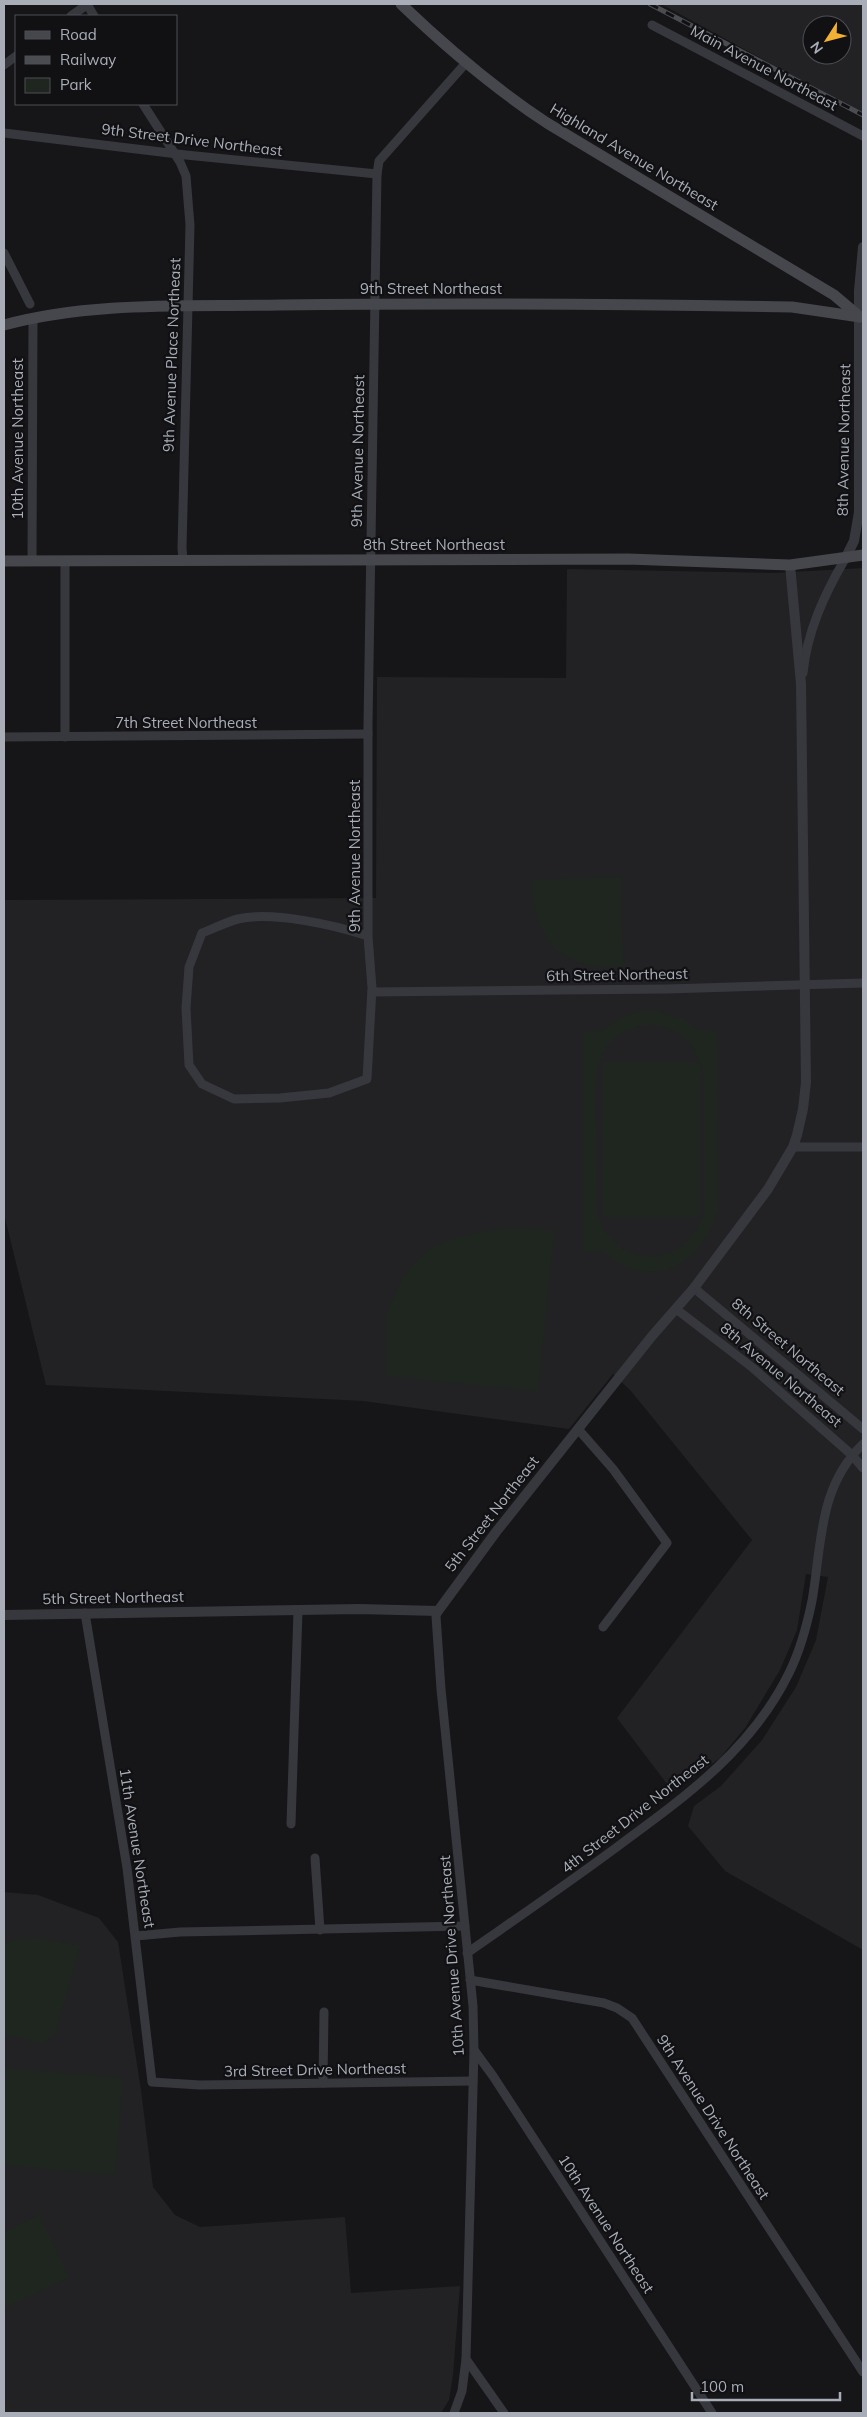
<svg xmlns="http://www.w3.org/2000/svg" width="867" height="2417" viewBox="0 0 867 2417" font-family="Mulish,sans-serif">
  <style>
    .built { fill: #222225; fill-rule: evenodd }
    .green { fill: #1e261f; fill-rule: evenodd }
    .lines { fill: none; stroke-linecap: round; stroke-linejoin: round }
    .minor { stroke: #37383d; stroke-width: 9 }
    .tertiary { stroke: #37383d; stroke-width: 10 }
    .secondary { stroke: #45474d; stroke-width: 11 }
    .rail-casing { stroke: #4a4c52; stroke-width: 5 }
    .rail { stroke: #111113; stroke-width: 3; stroke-dasharray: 9; stroke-linecap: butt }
    .labels { text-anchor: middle; stroke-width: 4.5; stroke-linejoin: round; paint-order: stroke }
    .street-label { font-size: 15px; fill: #a8adb8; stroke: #111113 }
  </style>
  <rect width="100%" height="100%" fill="#161618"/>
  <!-- built -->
  <g class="built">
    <path d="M661 4H863V114ZM812 25H842V55H812Z"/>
    <path d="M863 568V1950L725 1871 688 1826 694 1806 721 1786 762 1740 796 1687 816 1640 828 1577 806 1574 797 1630 780 1670 745 1728 720 1758 673 1792 617 1718 752 1540 631 1391 613 1374 569 1429 363 1401 46 1385 4 1214V900L376 898 377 677 566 678 567 569 774 573Z"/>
    <path d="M4 1892 38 1895 99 1918 118 1942 141 2090 153 2187 175 2215 200 2227 345 2217 351 2293 460 2286 453 2375 449 2400 441 2413H4Z"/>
  </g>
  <!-- green -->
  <g class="green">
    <path d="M621 877 624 966C563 973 532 939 532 880Z"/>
    <path d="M654 1010 685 1020 698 1031H717L718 1209C706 1253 673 1283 626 1267 617 1264 611 1256 603 1252 598 1250 589 1252 584 1252V1032L601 1031 625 1016 639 1011ZM653 1024C685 1030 699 1047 704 1080V1211C694 1256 639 1274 609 1236 603 1229 598 1217 597 1208 595 1191 597 1172 597 1155 597 1126 591 1078 603 1053 612 1034 633 1026 653 1024Z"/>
    <rect x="603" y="1063" width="97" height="154"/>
    <path d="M521 1228 554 1231 538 1391 387 1376V1311L403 1277 428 1249 458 1237 489 1230Z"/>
    <path d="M36 1938 80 1946 55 2035 42 2043 4 2034V1945L15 1940Z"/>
    <path d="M4 2068 123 2078 115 2175 4 2165Z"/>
    <path d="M39 2215 69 2277 4 2308V2232Z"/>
  </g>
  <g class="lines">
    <!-- minor -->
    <g class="minor">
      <path d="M87 4 94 16"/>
      <path d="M71 16 88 4"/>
      <path d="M652 25 863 136"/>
      <path d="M4 65 16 56"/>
      <path d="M143 104 180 162 186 176 190 225 182 548 183 560"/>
      <path d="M4 133 186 155 377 174"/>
      <path d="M4 253 30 304"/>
      <path d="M32 561 33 318"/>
      <path d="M803 673C807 632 824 595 845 559"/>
      <path d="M4 737 368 734"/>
      <path d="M65 737V561"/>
      <path d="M368 936C334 925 273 911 238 919 226 922 213 929 202 933L189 967 186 1008 189 1065 202 1084 234 1099 280 1098 329 1093 367 1079 372 988 368 936V724L377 174 379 161 465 64"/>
      <path d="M372 992 668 989 863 983"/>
      <path d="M793 1147H863"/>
      <path d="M694 1288 863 1429"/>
      <path d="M676 1309 753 1368 852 1455 863 1468"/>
      <path d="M578 1429 613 1469 667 1543 603 1627"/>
      <path d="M438 1611 436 1616 441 1689 473 2006 474 2050 466 2359 462 2391 454 2413"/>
      <path d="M85 1613 127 1868 152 2082 200 2085 473 2081"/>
      <path d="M291 1824 298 1611"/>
      <path d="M315 1858 320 1930"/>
      <path d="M136 1936 180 1932 465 1926"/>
      <path d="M467 1953C520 1916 573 1880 625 1841 689 1794 753 1747 789 1673 800 1651 807 1625 812 1601 822 1544 818 1487 863 1444"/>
      <path d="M470 1980 604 2003 617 2008 632 2018 863 2372"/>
      <path d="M474 2050 493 2076 712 2413"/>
      <path d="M323 2083 324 2012"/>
      <path d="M466 2359 504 2413"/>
    </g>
    <!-- tertiary -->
    <g class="tertiary">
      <path d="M845 559 854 541 859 512V291L863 247"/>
      <path d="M4 1615 359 1609 438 1611 496 1532 652 1336 694 1288 768 1189 793 1147 797 1135 803 1109 806 1082 801 684 790 565"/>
    </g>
    <!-- secondary -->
    <g class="secondary">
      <path d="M401 4C447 48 494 88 547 123L834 295 860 317"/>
      <path d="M4 325C93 301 188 307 280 305 450 303 621 304 792 307L860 317"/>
      <path d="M4 561 628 559 790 565 863 555"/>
    </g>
    <!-- rail casing -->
    <g class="rail-casing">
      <path id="rail" d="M650 4 863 115"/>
    </g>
    <!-- rail -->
    <use href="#rail" class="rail"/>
  </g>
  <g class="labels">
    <!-- street labels -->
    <g class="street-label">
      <text transform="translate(764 68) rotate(28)" y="5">Main Avenue Northeast</text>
      <text transform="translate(192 140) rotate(7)" y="5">9th Street Drive Northeast</text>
      <text transform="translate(634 157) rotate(31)" y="5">Highland Avenue Northeast</text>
      <text x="431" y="294">9th Street Northeast</text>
      <text transform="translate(172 355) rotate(-88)" y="5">9th Avenue Place Northeast</text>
      <text transform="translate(18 439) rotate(-90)" y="5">10th Avenue Northeast</text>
      <text transform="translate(844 440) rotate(-89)" y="5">8th Avenue Northeast</text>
      <text transform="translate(358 451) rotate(-89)" y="5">9th Avenue Northeast</text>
      <text x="434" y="550">8th Street Northeast</text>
      <text x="186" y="728">7th Street Northeast</text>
      <text transform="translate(355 856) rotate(-90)" y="5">9th Avenue Northeast</text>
      <text transform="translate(617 975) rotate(-1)" y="5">6th Street Northeast</text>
      <text transform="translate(788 1347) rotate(40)" y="5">8th Street Northeast</text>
      <text transform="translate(781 1375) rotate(40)" y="5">8th Avenue Northeast</text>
      <text transform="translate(492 1514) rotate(-52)" y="5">5th Street Northeast</text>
      <text transform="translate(113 1598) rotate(-1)" y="5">5th Street Northeast</text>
      <text transform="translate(635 1814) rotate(-38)" y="5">4th Street Drive Northeast</text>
      <text transform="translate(137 1848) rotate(81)" y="5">11th Avenue Northeast</text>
      <text transform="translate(452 1956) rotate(-94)" y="5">10th Avenue Drive Northeast</text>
      <text transform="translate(315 2070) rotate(-1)" y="5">3rd Street Drive Northeast</text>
      <text transform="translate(713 2117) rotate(57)" y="5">9th Avenue Drive Northeast</text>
      <text transform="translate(606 2224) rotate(57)" y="5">10th Avenue Northeast</text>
    </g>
  </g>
  <!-- border -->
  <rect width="867" height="2417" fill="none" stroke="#a8adb8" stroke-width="10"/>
  <!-- legend -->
  <rect x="15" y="15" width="162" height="90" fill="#111113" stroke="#4d4f55"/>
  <rect x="25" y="31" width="25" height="8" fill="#45474d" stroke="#4d4f55"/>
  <text x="60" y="40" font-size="15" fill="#a8adb8">Road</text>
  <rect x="25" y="56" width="25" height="8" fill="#4a4c52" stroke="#4d4f55"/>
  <text x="60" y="65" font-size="15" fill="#a8adb8">Railway</text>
  <rect x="25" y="78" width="25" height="15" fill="#1e261f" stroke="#4d4f55"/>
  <text x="60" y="90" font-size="15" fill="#a8adb8">Park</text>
  <!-- north arrow -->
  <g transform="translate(827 40) rotate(234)"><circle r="24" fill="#111113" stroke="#4d4f55"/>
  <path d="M0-4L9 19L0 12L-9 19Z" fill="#f2b134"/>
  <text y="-8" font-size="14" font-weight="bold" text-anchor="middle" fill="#a8adb8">N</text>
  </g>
  <!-- scale -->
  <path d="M692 2392v8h148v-8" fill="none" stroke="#a8adb8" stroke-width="2.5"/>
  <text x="700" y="2392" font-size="15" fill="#a8adb8" stroke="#111113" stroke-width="4" paint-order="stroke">100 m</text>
</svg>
